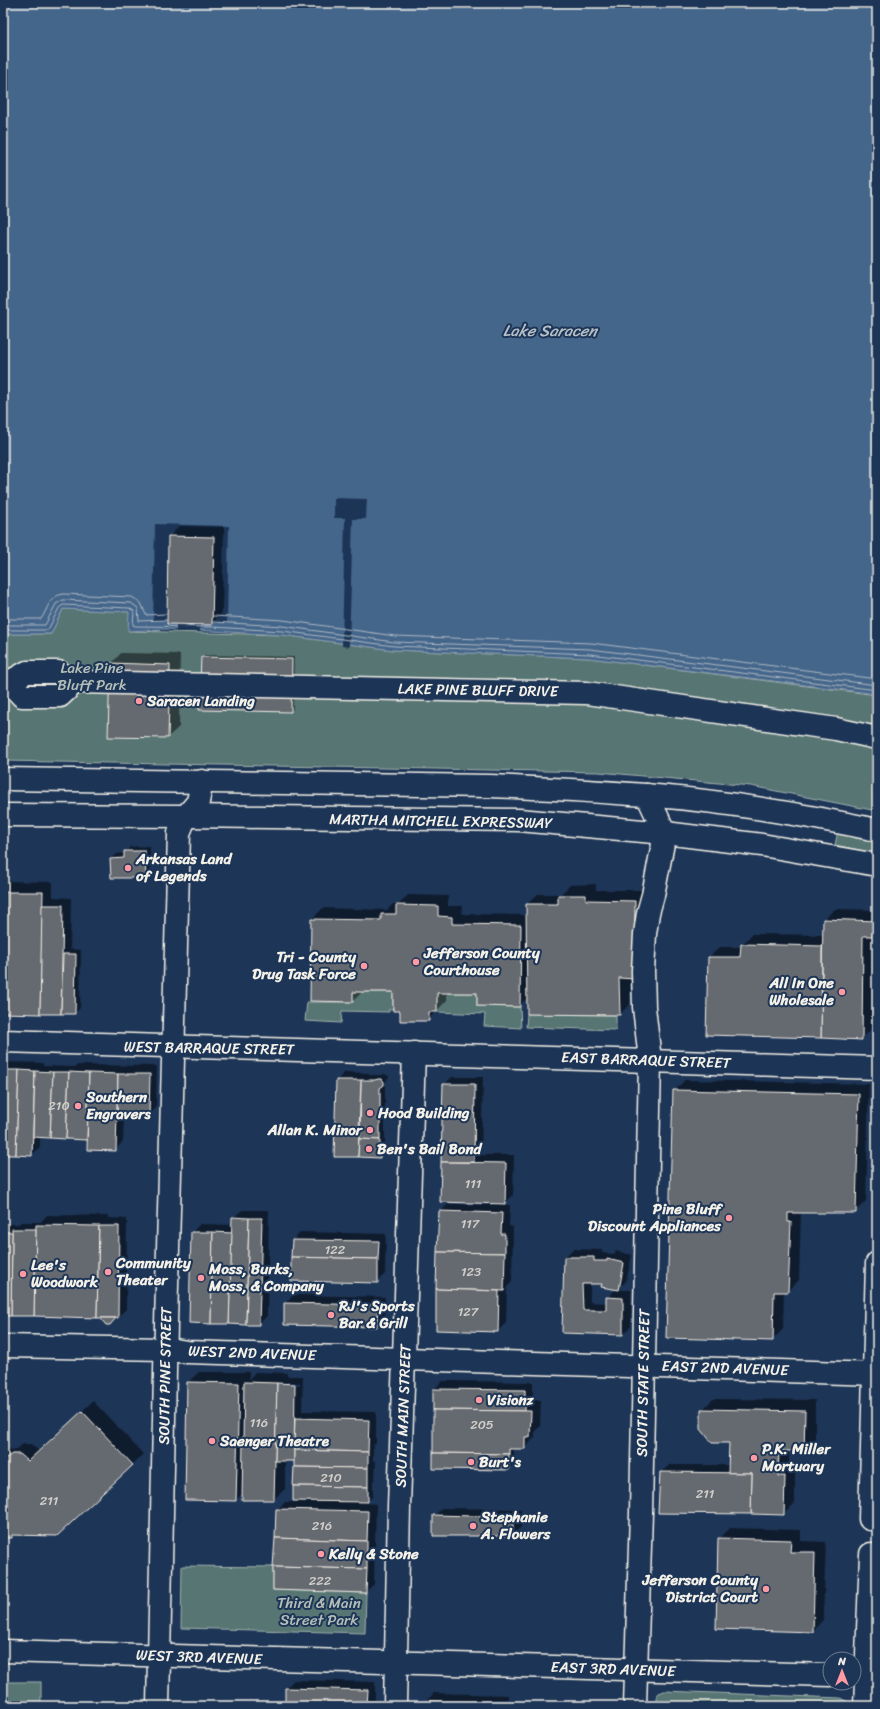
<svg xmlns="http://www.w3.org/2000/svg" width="880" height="1709" viewBox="0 0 880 1709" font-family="Sriracha,sans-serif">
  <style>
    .green { fill: #567573; stroke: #a5b3ae }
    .water { fill: #45668b; stroke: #8b9eb0 }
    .pier { fill: #1d3557 }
    .shadow { fill: #0007; fill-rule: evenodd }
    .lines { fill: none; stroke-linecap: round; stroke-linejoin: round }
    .shore { stroke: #aeb9c3; stroke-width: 1 }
    .building { fill: #656970; stroke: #f4f1e8 }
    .minor-casing { stroke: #f4f1e8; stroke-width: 25 }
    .highway-casing { stroke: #f4f1e8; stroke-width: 25 }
    .minor { stroke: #1d3557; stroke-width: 22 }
    .highway { stroke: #1d3557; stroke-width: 22 }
    .poi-dot { fill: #ff9aa2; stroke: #1d3557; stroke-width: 1.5 }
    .labels { text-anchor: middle; stroke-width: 4; stroke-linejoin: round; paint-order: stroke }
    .number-label { font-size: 13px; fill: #d0cfca }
    .park-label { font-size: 15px; fill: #b5bfb9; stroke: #1d3557 }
    .street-label { font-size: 15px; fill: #f4f1e8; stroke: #1d3557 }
    .poi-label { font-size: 15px; font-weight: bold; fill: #f4f1e8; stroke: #1d3557; text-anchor: start }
    .water-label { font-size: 16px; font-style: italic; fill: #b7c0c7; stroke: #1d3557 }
  </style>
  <rect width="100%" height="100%" fill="#1d3557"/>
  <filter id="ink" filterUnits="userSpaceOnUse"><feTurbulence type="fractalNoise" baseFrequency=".025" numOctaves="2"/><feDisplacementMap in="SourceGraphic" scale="8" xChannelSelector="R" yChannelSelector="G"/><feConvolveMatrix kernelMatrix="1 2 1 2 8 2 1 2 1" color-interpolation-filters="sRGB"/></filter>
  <g filter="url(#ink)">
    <!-- green -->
    <g class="green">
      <path d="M63 609 130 612 129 631 281 635 393 650 589 658 877 695V811L751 786 599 772 3 761V634H51Z"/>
      <path d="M838 831 877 839V854L835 845Z"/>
      <path d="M353 992H393V1009H389V1012L342 1011 341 1023 305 1021 307 1002H353Z"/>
      <path d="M437 993H477V1006L520 1007 521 1028 484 1026 485 1014 437 1012Z"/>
      <path d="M527 1014 616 1015V1030L526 1027Z"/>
      <path d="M182 1566 273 1567V1590L366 1593 365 1633 181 1628Z"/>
      <rect x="3" y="1682" width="38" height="24"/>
      <path d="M664 1691 840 1698 848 1702 850 1706H657V1694Z"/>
    </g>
    <!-- water -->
    <path class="water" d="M3 3H877V694L589 658 393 650 281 635 212 631 166 629 128 631 129 612 63 609 51 634H3Z"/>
    <!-- pier -->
    <g class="pier">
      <path d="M334 498 367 499 366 519H353L349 647 342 646 345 518H334Z"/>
      <path d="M155 524 229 526 227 623H200V632H176V620H153Z"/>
    </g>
    <!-- shadow -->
    <g class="shadow">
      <path d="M179 526 224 527 222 613 211 624 169 537Z"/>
      <path d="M121 653 180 654 179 727 168 737 111 664Z"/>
      <path d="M204 655 294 657 293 709 291 711 202 657Z"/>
      <path d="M150 846V872L145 877 111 859 117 854 125 853 130 847Z"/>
      <path d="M3 881 53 882V897L71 898 70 949 81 950 80 1008 75 1013 3 1012Z"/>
      <path d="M596 884V890H645L630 978V1004L620 1014 528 997 519 1006 478 992H447V1000L428 1020 401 1010 394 991H363L353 1001 312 919 323 908 387 910 393 904H399L408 895 448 896V906H463L462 914 527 915V904L538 894H561L570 885Z"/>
      <path d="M835 909 877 910V935H873L872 1028 862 1039 707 1034 709 957 720 947H741L742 945 752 934 823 935 824 919Z"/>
      <path d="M3 1062 43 1063V1066L75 1067 78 1065 157 1066 156 1108 148 1116H124L123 1142 115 1150 88 1139 40 1137V1147L32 1155 3 1154Z"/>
      <path d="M345 1072 369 1073V1075H382L384 1074 389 1076 385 1083V1151L380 1157 335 1156 337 1080Z"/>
      <path d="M452 1077H483L481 1155H514L513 1195 503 1205H510L509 1226 513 1227 512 1282 507 1287 506 1323 498 1331 437 1329 440 1212 448 1204 493 1205V1203L441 1201 444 1085Z"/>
      <path d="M685 1080 869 1084 866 1201 855 1212H801L799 1280 788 1291H784L783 1329 772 1340 674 1091Z"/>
      <path d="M242 1210H269L267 1316 259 1324 192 1232 200 1224 233 1225V1218Z"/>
      <path d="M47 1215 109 1216V1218L127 1219 126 1309 118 1317 3 1315V1224H19L21 1222H41Z"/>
      <path d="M301 1232 386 1234 385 1274 377 1282 293 1240Z"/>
      <path d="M573 1249 602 1250V1253L614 1254 616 1251 632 1255 626 1281 617 1290H631V1326L623 1334 563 1332 565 1257ZM590 1283H603L617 1288 607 1298V1303L590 1302Z"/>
      <path d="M293 1295 385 1297V1318L377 1326 285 1303Z"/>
      <path d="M199 1372H249V1379L255 1372 287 1373V1376H303L302 1411 376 1412V1443L373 1446V1461H376L375 1478 373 1481V1496L366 1503 376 1504 374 1584 366 1592 277 1510 285 1502H294L295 1460H285V1489L274 1499 243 1493 236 1500 186 1499 188 1382ZM287 1382 300 1383V1385L287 1384Z"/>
      <path d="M443 1381 533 1382V1400H541L540 1426 535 1431V1437L525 1448H514V1463L509 1469 434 1389Z"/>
      <path d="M713 1399 815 1400V1439L804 1450H789V1466H795V1503L784 1514 661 1473 669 1465H729L730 1442 702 1410Z"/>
      <path d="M93 1401 143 1454 132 1465 12 1537H3V1449L15 1450 23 1444H31L39 1451Z"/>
      <path d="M442 1508 521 1509V1527L512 1535 434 1516Z"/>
      <path d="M730 1528 801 1530V1541L826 1542 823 1620 813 1631 719 1539Z"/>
      <path d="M294 1680 375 1682V1706H286V1688Z"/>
      <path d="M434 1693 508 1695V1706H426V1701Z"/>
    </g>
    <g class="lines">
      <!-- shore -->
      <g class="shore">
        <path d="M213 616 283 620 395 636 591 643 877 679"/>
        <path d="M3 619H41C48 609 49 596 63 594L132 597 141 603 146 615 166 614"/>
        <path d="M213 622 282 626 394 642 590 649 877 685"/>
        <path d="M3 625H45L56 604 63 600 131 603 138 608 139 621 166 620"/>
        <path d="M3 630H48L59 608 63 605 129 608 134 611 133 625 135 626 212 627 282 631 394 646 590 654 877 690"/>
      </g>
    </g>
    <!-- building -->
    <g class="building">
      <path d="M168 536 214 537 212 625 167 624Z"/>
      <path d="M201 657 292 659 291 712 199 710Z"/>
      <path d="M110 663 170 665 168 738 108 737Z"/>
      <path d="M124 851H145L146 878H111L110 859 124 858Z"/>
      <path d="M3 892H5L3 1007Z"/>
      <path d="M5 892H43L40 1014 3 1013Z"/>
      <path d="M558 895H586V900L635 901 634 979 619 978 620 1015 527 1014 526 904H558Z"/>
      <path d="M42 905H63L61 1014H40Z"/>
      <path d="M396 905 438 906V916L452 917V924L521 925 520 1007 477 1006V993H437V1012H429V1021H400V1011H393V992H353V1002L310 1001 311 919 381 920V914H396Z"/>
      <path d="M823 919 877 921V936H863L862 1040 821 1038Z"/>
      <path d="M741 944 822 946 821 1038 706 1035 708 957H740Z"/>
      <path d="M63 954H76L75 1014H61Z"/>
      <path d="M3 1070H19L16 1155H3Z"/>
      <path d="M19 1070 35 1071 32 1156 16 1155Z"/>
      <path d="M35 1071 53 1072 50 1138 33 1137Z"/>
      <path d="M53 1072H69L66 1139 50 1138Z"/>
      <path d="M69 1072 89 1073 87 1140 66 1139Z"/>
      <path d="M89 1073 118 1074 116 1151 87 1150Z"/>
      <path d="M118 1074H150L149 1117 117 1116Z"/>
      <path d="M378 1079H382L384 1082V1085L380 1088V1140L360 1139 361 1080H375Z"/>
      <path d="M336 1080H361L358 1157H334Z"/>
      <path d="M443 1084H475L474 1162H441Z"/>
      <path d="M673 1090 859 1094 856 1213H788V1222H791L788 1292H774L773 1341 666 1338Z"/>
      <path d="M359 1139 380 1140V1158L358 1157Z"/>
      <path d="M441 1162 506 1163 505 1204 440 1202Z"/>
      <path d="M439 1211 502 1213 501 1234H505V1253L437 1252Z"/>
      <path d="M232 1217 249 1218 246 1325 229 1324Z"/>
      <path d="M249 1218H262L259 1325H246Z"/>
      <path d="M36 1225 99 1226 97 1318 34 1316Z"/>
      <path d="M99 1226H119L118 1318H97Z"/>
      <path d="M12 1229H36L34 1316H11Z"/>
      <path d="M3 1232H12L11 1316H3Z"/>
      <path d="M191 1232H213L211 1324 189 1323Z"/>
      <path d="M213 1232 232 1233 229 1324H211Z"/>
      <path d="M292 1240 379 1241 378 1259 291 1257Z"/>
      <path d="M437 1252 505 1253 504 1291 436 1289Z"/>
      <path d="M291 1257 378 1259V1283L291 1281Z"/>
      <path d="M564 1257H594V1261H607V1259L624 1263 619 1290 601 1287 602 1284H582L583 1310H606V1297L623 1298V1335L562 1333Z"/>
      <path d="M436 1289 499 1291 498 1332 436 1330Z"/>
      <path d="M284 1303 378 1305 377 1327 284 1325Z"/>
      <path d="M100 1318H116L110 1325H106Z"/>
      <path d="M187 1382 239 1383 236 1501 185 1500Z"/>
      <path d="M244 1382 277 1383 274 1500H242Z"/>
      <path d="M277 1383 295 1384 294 1461H275Z"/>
      <path d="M433 1389 525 1390V1411L433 1410Z"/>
      <path d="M701 1409 805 1411 804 1451H779L778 1476H785L784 1515 751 1514 752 1473H728L729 1443H712L701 1429Z"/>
      <path d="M433 1410 531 1411 530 1437H525V1449H509V1454L433 1453Z"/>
      <path d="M82 1411 133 1465 57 1536 12 1535V1538H3V1460L12 1454H20L28 1461Z"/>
      <path d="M295 1418 369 1420 368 1452 294 1450Z"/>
      <path d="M294 1450 368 1452V1468L294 1467Z"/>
      <path d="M433 1453 509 1454V1470L433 1469Z"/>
      <path d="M294 1467 368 1468V1487L293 1486Z"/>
      <path d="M660 1472 752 1473 751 1514 658 1513Z"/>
      <path d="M293 1486 368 1487V1502L293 1501Z"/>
      <path d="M276 1509 368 1511 367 1541 275 1538Z"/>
      <path d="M433 1515 513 1517V1536H433Z"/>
      <path d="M275 1538 367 1541V1569L273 1567Z"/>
      <path d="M718 1538 791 1540 790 1552H815L813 1632 716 1629Z"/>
      <path d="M273 1567 367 1569 366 1593 273 1590Z"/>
      <path d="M285 1688 368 1690 367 1706H285Z"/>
      <path d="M425 1701 500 1703V1706H425Z"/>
    </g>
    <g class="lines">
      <!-- minor casing -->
      <g class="minor-casing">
        <g id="minor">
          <path d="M3 682H9L27 672H59L75 682 587 693 836 729 877 738"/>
          <path d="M9 682 22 696H60L75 682"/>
          <path d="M3 1041 877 1068"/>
          <path d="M3 1346 165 1349 187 1352 877 1374"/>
          <path d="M870 1519 877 1263"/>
          <path d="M3 1651 830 1675"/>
          <path d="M158 1706 166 1324 179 833 186 816 198 802 202 781"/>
          <path d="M395 1706 399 1507 414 1053"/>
          <path d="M635 1706 641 1513 650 1060 644 1007 643 971 645 934 648 913 653 895 665 833 647 795"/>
          <path d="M865 1706 871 1554"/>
        </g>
      </g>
      <!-- highway casing -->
      <g class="highway-casing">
        <g id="highway">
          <path d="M3 779 490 786C542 788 594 791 645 795 723 801 801 814 877 830"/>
          <path d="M3 815 186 816 519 820 665 833 762 845 877 865"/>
        </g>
      </g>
      <!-- minor -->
      <use href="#minor" class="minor"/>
      <!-- highway -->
      <use href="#highway" class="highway"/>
    </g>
  </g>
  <!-- markers -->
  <g class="poi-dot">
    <circle cx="139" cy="701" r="4"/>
    <circle cx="128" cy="868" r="4"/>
    <circle cx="416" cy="962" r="4"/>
    <circle cx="364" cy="966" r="4"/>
    <circle cx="842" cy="992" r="4"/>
    <circle cx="78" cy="1106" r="4"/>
    <circle cx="370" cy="1113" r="4"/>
    <circle cx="370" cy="1130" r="4"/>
    <circle cx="369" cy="1149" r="4"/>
    <circle cx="729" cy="1218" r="4"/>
    <circle cx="108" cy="1272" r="4"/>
    <circle cx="23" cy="1274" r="4"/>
    <circle cx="201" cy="1278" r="4"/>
    <circle cx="331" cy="1315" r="4"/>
    <circle cx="479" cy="1400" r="4"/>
    <circle cx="212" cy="1441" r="4"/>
    <circle cx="754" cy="1458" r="4"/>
    <circle cx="471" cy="1462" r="4"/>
    <circle cx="473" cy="1526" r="4"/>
    <circle cx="321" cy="1554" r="4"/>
    <circle cx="766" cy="1589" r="4"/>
  </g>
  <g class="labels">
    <!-- number labels -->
    <g class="number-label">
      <text x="59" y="1110">210</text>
      <text x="473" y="1188">111</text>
      <text x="470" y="1228">117</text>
      <text x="335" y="1254">122</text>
      <text x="471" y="1276">123</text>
      <text x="468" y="1316">127</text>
      <text x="259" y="1427">116</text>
      <text x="482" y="1429">205</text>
      <text x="331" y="1482">210</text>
      <text x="705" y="1498">211</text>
      <text x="49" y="1505">211</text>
      <text x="322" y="1530">216</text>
      <text x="320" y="1585">222</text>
    </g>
    <!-- park labels -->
    <g class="park-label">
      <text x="92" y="673">Lake Pine<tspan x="92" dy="17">Bluff Park</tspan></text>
      <text x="319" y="1608">Third &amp; Main<tspan x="319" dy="17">Street Park</tspan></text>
    </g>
    <!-- street labels -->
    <g class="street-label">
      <text transform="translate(478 690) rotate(1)" y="5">LAKE PINE BLUFF DRIVE</text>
      <text transform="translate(441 821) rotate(1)" y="5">MARTHA MITCHELL EXPRESSWAY</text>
      <text transform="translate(209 1048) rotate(1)" y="5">WEST BARRAQUE STREET</text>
      <text transform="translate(646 1060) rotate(2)" y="5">EAST BARRAQUE STREET</text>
      <text transform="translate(252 1353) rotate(2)" y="5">WEST 2ND AVENUE</text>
      <text transform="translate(725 1368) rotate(2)" y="5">EAST 2ND AVENUE</text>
      <text transform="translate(165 1376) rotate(-89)" y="5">SOUTH PINE STREET</text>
      <text transform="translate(643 1383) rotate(-89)" y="5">SOUTH STATE STREET</text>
      <text transform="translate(403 1416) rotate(-88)" y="5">SOUTH MAIN STREET</text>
      <text transform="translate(199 1657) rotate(2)" y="5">WEST 3RD AVENUE</text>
      <text transform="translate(613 1669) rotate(2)" y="5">EAST 3RD AVENUE</text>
    </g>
    <!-- poi labels -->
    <g class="poi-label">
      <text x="147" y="706">Saracen Landing</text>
      <text x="136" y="864">Arkansas Land<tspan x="136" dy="17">of Legends</tspan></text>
      <text x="424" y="958">Jefferson County<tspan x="424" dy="17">Courthouse</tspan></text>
      <text x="356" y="962" text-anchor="end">Tri - County<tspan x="356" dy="17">Drug Task Force</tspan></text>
      <text x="834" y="988" text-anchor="end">All In One<tspan x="834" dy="17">Wholesale</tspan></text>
      <text x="86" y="1102">Southern<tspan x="86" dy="17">Engravers</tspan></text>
      <text x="378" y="1118">Hood Building</text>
      <text x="362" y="1135" text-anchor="end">Allan K. Minor</text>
      <text x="377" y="1154">Ben's Bail Bond</text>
      <text x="721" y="1214" text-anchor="end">Pine Bluff<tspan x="721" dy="17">Discount Appliances</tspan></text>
      <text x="116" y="1268">Community<tspan x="116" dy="17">Theater</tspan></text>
      <text x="31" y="1270">Lee's<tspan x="31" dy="17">Woodwork</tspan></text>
      <text x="209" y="1274">Moss, Burks,<tspan x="209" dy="17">Moss, &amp; Company</tspan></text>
      <text x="339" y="1311">RJ's Sports<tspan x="339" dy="17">Bar &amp; Grill</tspan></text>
      <text x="487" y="1405">Visionz</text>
      <text x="220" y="1446">Saenger Theatre</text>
      <text x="762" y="1454">P.K. Miller<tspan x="762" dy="17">Mortuary</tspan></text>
      <text x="479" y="1467">Burt's</text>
      <text x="481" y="1522">Stephanie<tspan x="481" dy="17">A. Flowers</tspan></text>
      <text x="329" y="1559">Kelly &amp; Stone</text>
      <text x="758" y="1585" text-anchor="end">Jefferson County<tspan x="758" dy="17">District Court</tspan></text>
    </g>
    <!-- water labels -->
    <g class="water-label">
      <text x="550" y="336">Lake Saracen</text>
    </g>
  </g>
  <!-- margin -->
  <rect width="880" height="1709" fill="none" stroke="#1d3557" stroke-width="16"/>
  <rect x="8" y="8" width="864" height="1693" fill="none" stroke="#f4f1e8" stroke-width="1.5" filter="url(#ink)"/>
  <!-- north arrow -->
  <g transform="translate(842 1671)"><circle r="19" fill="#1d3557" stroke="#738091"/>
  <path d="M0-3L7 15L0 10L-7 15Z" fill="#ff9aa2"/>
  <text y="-6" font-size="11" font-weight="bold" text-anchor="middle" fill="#f4f1e8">N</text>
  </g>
</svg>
